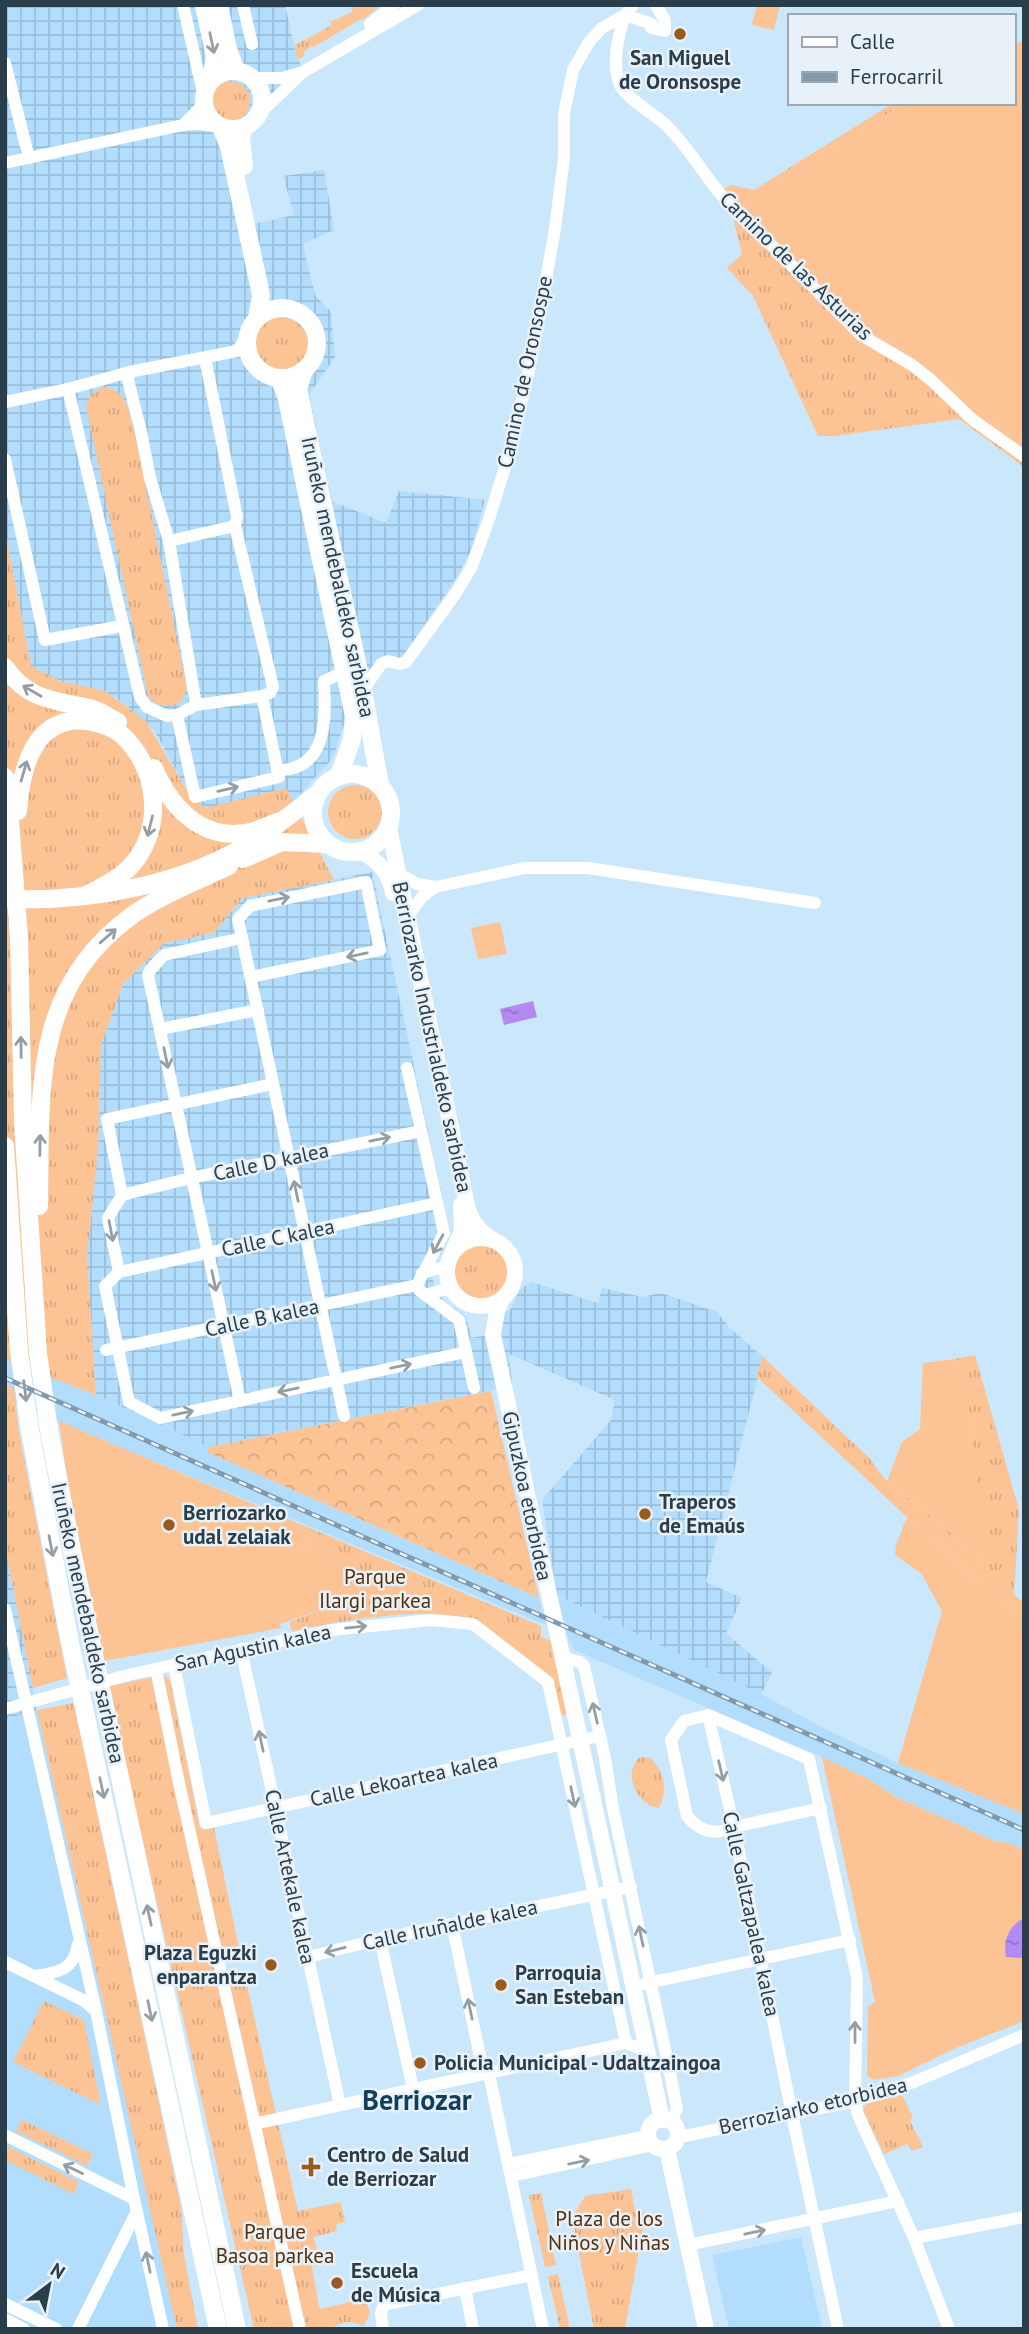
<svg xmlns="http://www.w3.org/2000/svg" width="1029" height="2334" viewBox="0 0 1029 2334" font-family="'PT Sans',sans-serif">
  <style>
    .built { fill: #b2ddfd }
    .industrial { fill: url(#industrial-grid) }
    .grass { fill: url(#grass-tufts) }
    .forest { fill: url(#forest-crowns) }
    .garden { fill: #fcc394 }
    .water { fill: url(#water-ripples) }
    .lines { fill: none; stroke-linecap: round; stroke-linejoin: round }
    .minor { stroke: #fff; stroke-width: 12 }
    .major { stroke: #fff; stroke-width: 16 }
    .highway { stroke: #fff; stroke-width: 18 }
    .rail-casing { stroke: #8199ab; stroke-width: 5 }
    .rail { stroke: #e8f1f8; stroke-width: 2.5; stroke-dasharray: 8; stroke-linecap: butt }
    .oneway { stroke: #949ea5 }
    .poi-dot { fill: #985b1e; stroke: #e8f1f8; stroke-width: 2.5 }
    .labels { text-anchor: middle; stroke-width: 5; stroke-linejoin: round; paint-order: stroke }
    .poi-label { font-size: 21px; font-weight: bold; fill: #2a3d4b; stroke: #e8f1f8; text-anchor: start }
    .street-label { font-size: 21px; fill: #2a3d4b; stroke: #e8f1f8 }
    .park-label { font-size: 21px; fill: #552f08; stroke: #e8f1f8 }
    .district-label { font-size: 28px; font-weight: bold; fill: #113f5b; stroke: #e8f1f8 }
  </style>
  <defs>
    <pattern id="industrial-grid" width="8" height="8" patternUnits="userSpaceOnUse" patternTransform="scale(1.75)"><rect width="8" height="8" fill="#b2ddfd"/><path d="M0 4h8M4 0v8" fill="none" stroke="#99bfda"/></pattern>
    <pattern id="grass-tufts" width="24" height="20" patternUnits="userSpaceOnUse" patternTransform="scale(1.75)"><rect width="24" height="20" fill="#fcc394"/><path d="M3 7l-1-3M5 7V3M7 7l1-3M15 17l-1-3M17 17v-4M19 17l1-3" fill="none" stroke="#d8a881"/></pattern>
    <pattern id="forest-crowns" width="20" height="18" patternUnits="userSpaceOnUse" patternTransform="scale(1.75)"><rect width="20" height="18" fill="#fcc394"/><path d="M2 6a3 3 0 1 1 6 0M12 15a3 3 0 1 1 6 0" fill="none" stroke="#d8a881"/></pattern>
    <pattern id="water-ripples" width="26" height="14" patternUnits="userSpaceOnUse" patternTransform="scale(1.75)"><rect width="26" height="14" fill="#b389f3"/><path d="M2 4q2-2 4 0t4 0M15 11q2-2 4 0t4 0" fill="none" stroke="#9271c7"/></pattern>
  </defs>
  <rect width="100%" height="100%" fill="#cbe7fc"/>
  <!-- built -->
  <g class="built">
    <path d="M5 1357 9 1361 91 1393 159 1424 209 1447 210 1452 290 1489 539 1598 546 1625 16 1404 14 1388 5 1385Z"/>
    <path d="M558 1596 761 1694 829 1731 898 1763 1024 1814V1850L1004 1841 997 1842 896 1797 868 1779 822 1757 574 1650 571 1642H569Z"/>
    <path d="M37 1710 169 2290 177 2329H5V1718Z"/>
    <path d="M801 2237 822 2329H729L712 2255Z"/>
  </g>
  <!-- industrial -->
  <g class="industrial">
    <path d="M5 5H285L294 46 303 72 237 134 235 143 254 224 294 215 283 176 324 170 334 230 303 244 315 295 331 312 335 357 309 395 332 501 386 523 399 491 485 500 471 551 453 583 401 659 386 663 345 721 333 758 293 802 286 789 205 808 187 791 154 730 126 705 105 691 60 681 31 666 5 530Z"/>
    <path d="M372 872 450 1233 431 1275 437 1292 448 1304 466 1316 471 1338 499 1333 504 1313 511 1309 520 1289 531 1282 598 1303 602 1288 642 1297 661 1293 717 1312 730 1328 763 1357 706 1582 742 1598 726 1633 772 1673 761 1694 557 1595 542 1500 611 1420 615 1400 509 1354 512 1386 209 1447 96 1395 87 1256 98 1151 101 1045 123 984 164 942 214 933 242 898Z"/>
    <path d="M5 1547 37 1710 5 1719Z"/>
  </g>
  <!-- grass -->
  <g class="grass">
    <path d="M363 5H381L364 19 359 20 314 47 312 46 303 52 305 56 298 59 294 46 332 25 330 22 353 12 351 8Z"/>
    <circle cx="230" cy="101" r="20"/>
    <path d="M893 103H906L754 190Z"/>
    <path d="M739 205 867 329 919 360 988 420 1022 442 1024 467 959 419 835 436H818L753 296 727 268 742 254 734 222Z"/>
    <circle cx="281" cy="344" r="27"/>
    <path d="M103 387C128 389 129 414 135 434L187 688 182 701 171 706 155 704 148 696 86 407 91 394Z"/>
    <path d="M5 530 31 666 60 681 105 691 146 721 187 791 205 808 286 788 334 880 242 898 214 933 164 943 123 984 101 1045 98 1151 87 1256 96 1395 9 1361 5 1357Z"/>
    <circle cx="355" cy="812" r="27"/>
    <circle cx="480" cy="1273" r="29"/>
    <path d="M975 1355 1019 1510 1014 1594 1024 1604V1620L907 1517 756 1376 763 1357 869 1458 887 1482 948 1530 988 1569 965 1378 954 1359Z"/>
    <path d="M5 1385 14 1388 19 1432 67 1678 33 1688 5 1547Z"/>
    <path d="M260 1507 541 1626V1637L553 1642 570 1714 558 1716 549 1676 479 1622C432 1603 341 1621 292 1631L289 1622 347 1600 335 1553 334 1551 315 1556 311 1543 270 1553Z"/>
    <path d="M164 1675 170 1680 200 1828 203 1830 214 1828 239 1948 221 1952 228 1985 246 1981 298 2211 341 2202 345 2222 336 2224 337 2231 314 2237 320 2264 312 2267 319 2307 321 2309 365 2298 370 2313 364 2326C351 2320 343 2321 331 2329H254L114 1715 109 1686Z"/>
    <path d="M74 1703 181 2207 184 2255 198 2329H177L37 1710Z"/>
    <path d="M640 1757 650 1758C665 1772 668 1790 659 1808 636 1805 622 1772 640 1757Z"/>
    <path d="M44 2001 84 2020 101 2105 13 2062Z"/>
    <path d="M902 2095 913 2117 910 2121 923 2147 912 2151 907 2144 884 2154 863 2110 866 2104Z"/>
    <path d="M22 2120 93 2154 87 2166 16 2131Z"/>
    <path d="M8 2147 79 2182 74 2194 5 2160Z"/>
    <path d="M631 2189 635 2211 643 2210 644 2221 625 2329H594L572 2218 585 2196Z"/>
    <path d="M541 2193 556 2265 545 2267 529 2195Z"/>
    <path d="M558 2274 570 2329H560L548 2276Z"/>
  </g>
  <!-- forest -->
  <path class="forest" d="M491 1391 539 1598 207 1452 209 1447Z"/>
  <!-- garden -->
  <g class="garden">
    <path d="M757 5H780L774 30 752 25Z"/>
    <path d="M1024 41V443L988 420 919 360 867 329 724 189 731 185 754 190 906 103H1013V44Z"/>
    <path d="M500 922 507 954 478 959 471 928Z"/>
    <path d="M954 1359 965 1378 989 1570 948 1530 887 1482 902 1442 920 1429 923 1363Z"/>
    <path d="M59 1421 260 1507 270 1552 311 1543 315 1556 335 1551 347 1600 280 1624 281 1628 104 1661 69 1492Z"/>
    <path d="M907 1517 1024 1620V1814L898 1763 942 1611 921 1573 895 1555 896 1545Z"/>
    <path d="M822 1757 868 1779 896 1797 997 1842 1004 1841 1024 1850V2021L956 2048 898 2076 873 2080 867 2075 868 2006 875 2002Z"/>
  </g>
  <!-- water -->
  <g class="water">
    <path d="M533 1001 537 1017 504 1025 500 1009Z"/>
    <path d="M1024 1918V1958L1006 1957C1003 1941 1008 1926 1024 1918Z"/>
  </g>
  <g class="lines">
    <!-- minor -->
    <g class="minor">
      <path d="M183 5 204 97"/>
      <path d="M243 5 252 44"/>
      <path d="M625 15C618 36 611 63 620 85 625 97 654 114 665 124 687 145 702 172 722 196L861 335 912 365 931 380 973 420 1024 456"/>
      <path d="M625 15 652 24 651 28 665 31V21L656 5"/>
      <path d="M370 24 394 5"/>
      <path d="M5 63 29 158"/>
      <path d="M253 78H282L299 73"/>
      <path d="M259 114 303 72 418 5"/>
      <path d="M183 125 199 109 204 99"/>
      <path d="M5 163 183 125 198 124 221 127"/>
      <path d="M129 372 128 380 141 432 150 478 169 541 196 705"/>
      <path d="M68 389 140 697 147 707 167 716 177 715 196 705 262 696 270 693 273 687 235 526 237 517 205 358"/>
      <path d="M5 402 68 389 129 372 237 351 248 334"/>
      <path d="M5 459 45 640 122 626"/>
      <path d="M169 541 235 526"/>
      <path d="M363 690 381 664 388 661 400 664 406 662 456 593 471 568 489 519 510 451 532 357 555 229 564 158V113L573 70 589 42 602 28 625 15 633 5"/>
      <path d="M177 715 195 797 279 777 262 696"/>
      <path d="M277 770C328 771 326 717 324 681L344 672"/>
      <path d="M398 873 417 884 436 887 525 868H588L815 903"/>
      <path d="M407 917 422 897 435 887"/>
      <path d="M251 977 380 950 366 882 250 906 238 919 344 1416"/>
      <path d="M160 1029 258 1010"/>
      <path d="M407 1068 444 1233 417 1285 419 1290 459 1320 474 1388"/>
      <path d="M273 1084 107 1119 122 1195 108 1218 119 1272 105 1286 129 1402 160 1418 466 1352"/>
      <path d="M122 1195 191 1178 421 1131"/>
      <path d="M119 1272 437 1203"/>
      <path d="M422 1273 447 1266"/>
      <path d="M425 1295 450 1288"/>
      <path d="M106 1350 417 1285"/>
      <path d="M240 1401 148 975 151 969 164 955 242 938"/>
      <path d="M5 1609 96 2011 134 2199 163 2329"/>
      <path d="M241 1649 340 2105"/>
      <path d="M561 1657 580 1662 584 1666 605 1758 613 1809 668 2063 677 2109 671 2122"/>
      <path d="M174 1665 206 1823 600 1736"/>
      <path d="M156 1669 179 1783 300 2329"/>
      <path d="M5 1709 128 1675 332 1630 431 1620 473 1624 548 1682 626 2043"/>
      <path d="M708 1715 734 1827 794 2124 838 2329"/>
      <path d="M821 1808 734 1827C716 1836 700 1832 687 1816L671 1740 684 1721 708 1715 809 1759 857 1977 855 2101 858 2115 914 2238 949 2329"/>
      <path d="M452 1924 481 2061 489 2074 543 2329"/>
      <path d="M380 1939 413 2089"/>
      <path d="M308 1957 380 1939 631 1887"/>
      <path d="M5 1962 83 2000 96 2011"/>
      <path d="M34 1976C58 1973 74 1970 78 1944"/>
      <path d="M643 1984 850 1940"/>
      <path d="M254 2124 626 2043 639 2048 647 2055"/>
      <path d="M678 2134 685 2136 855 2101 914 2082 1024 2035"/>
      <path d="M5 2135 134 2199"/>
      <path d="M509 2164 643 2137 649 2132"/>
      <path d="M512 2176 653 2145"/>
      <path d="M914 2238 1024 2217"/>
      <path d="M688 2245 898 2201"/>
      <path d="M465 2288 473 2329"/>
      <path d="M5 2304 56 2329"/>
      <path d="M5 2319 24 2329"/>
      <path d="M78 2329 137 2211"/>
      <path d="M383 2329 381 2314 383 2307 387 2304 532 2275"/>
    </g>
    <!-- major -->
    <g class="major">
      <path d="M389 828 467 1205C471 1221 477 1229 490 1238"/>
      <path d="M362 852C379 861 390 874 393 893"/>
      <circle cx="481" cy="1272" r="34"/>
      <path d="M453 1251 462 1231 461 1205"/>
      <path d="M502 1299 497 1311 493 1335 662 2120"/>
      <circle cx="663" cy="2134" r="15"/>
      <path d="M667 2149 706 2329"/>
    </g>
    <!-- highway -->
    <g class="highway">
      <path d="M204 5 215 57 211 81"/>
      <path d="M219 5 228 49 236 71"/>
      <circle cx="233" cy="100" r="29"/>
      <path d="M221 127 229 147 259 285 261 296 257 318"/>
      <path d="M243 128 241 139 244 166"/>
      <circle cx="282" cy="343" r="35"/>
      <path d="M304 370 298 389 363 690 380 785"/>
      <path d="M279 378 286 395 354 716 352 739 339 776"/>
      <path d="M5 667C29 702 57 700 93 709 102 712 110 718 118 722"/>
      <path d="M154 768C170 806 200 840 246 833 258 831 271 824 283 820"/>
      <circle cx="352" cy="813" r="39"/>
      <path d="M5 777 8 794 19 937 23 1122 38 1353 49 1430 73 1556 237 2329"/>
      <path d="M18 811C21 770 33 715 87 721 99 723 113 727 122 735 158 768 165 828 131 866 119 879 101 887 86 895"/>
      <path d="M243 859 282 842 327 844"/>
      <path d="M7 899C91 902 185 885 257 839 278 825 298 809 317 794"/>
      <path d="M5 1146 19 1351 30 1431 70 1643 218 2329"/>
      <path d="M39 1206C41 1093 30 988 134 914 163 894 198 881 229 866"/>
    </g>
    <!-- rail casing -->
    <g class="rail-casing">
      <path id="rail" d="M5 1378 1024 1830"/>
    </g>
    <!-- rail -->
    <use href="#rail" class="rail"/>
  </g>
  <!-- one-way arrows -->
  <defs><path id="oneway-shaft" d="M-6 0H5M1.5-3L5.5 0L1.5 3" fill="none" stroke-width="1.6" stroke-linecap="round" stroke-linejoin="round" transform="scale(1.75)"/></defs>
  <g class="oneway">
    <use href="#oneway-shaft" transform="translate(212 43) rotate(78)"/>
    <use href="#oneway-shaft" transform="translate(32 691) rotate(-150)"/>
    <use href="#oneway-shaft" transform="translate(24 771) rotate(-74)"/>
    <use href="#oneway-shaft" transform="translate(228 789) rotate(-13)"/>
    <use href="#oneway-shaft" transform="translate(150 826) rotate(104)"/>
    <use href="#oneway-shaft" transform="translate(279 899) rotate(-12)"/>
    <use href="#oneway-shaft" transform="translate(108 936) rotate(-41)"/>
    <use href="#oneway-shaft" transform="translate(357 955) rotate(168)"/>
    <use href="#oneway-shaft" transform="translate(21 1047) rotate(-91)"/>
    <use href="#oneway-shaft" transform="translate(166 1058) rotate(78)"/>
    <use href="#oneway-shaft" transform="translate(380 1139) rotate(-11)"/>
    <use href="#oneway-shaft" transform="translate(40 1145) rotate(-89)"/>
    <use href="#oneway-shaft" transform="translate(296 1191) rotate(-102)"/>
    <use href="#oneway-shaft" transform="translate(111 1231) rotate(79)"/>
    <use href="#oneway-shaft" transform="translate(438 1244) rotate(118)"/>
    <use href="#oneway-shaft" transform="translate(214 1281) rotate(78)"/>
    <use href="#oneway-shaft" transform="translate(401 1366) rotate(-12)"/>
    <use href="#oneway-shaft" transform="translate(288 1390) rotate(168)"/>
    <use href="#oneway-shaft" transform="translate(25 1391) rotate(83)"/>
    <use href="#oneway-shaft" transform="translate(183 1413) rotate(-12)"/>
    <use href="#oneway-shaft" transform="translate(51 1546) rotate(79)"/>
    <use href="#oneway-shaft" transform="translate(356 1627) rotate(-6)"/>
    <use href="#oneway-shaft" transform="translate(595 1713) rotate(-103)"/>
    <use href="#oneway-shaft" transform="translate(261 1741) rotate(-102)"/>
    <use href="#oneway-shaft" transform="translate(721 1771) rotate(77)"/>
    <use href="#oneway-shaft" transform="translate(102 1788) rotate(78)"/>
    <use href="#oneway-shaft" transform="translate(573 1797) rotate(78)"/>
    <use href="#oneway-shaft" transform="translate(149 1915) rotate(-102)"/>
    <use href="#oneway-shaft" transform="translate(641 1936) rotate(-102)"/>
    <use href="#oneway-shaft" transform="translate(335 1950) rotate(166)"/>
    <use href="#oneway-shaft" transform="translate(470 2009) rotate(-102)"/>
    <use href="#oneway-shaft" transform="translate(150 2011) rotate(78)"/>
    <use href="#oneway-shaft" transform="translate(855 2032) rotate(-90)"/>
    <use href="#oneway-shaft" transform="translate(579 2162) rotate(-12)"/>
    <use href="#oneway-shaft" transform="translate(73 2169) rotate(-154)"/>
    <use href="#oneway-shaft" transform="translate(755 2232) rotate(-12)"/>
    <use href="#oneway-shaft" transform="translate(148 2262) rotate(-102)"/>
  </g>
  <!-- markers -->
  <g class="poi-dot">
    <circle cx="680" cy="34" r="7"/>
    <circle cx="645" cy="1514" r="7"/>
    <circle cx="169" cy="1525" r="7"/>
    <circle cx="271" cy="1965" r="7"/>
    <circle cx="501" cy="1985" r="7"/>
    <circle cx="420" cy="2063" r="7"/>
    <path d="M307.5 2156.5h7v7h7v7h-7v7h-7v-7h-7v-7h7z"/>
    <circle cx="337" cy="2283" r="7"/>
  </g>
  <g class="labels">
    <!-- poi labels -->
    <g class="poi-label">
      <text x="680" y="65" text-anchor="middle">San Miguel<tspan x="680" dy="24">de Oronsospe</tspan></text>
      <text x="659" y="1509">Traperos<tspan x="659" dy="24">de Emaús</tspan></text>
      <text x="183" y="1520">Berriozarko<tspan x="183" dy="24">udal zelaiak</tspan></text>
      <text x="257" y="1960" text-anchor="end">Plaza Eguzki<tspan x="257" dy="24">enparantza</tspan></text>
      <text x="515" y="1980">Parroquia<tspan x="515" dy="24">San Esteban</tspan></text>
      <text x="434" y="2070">Policia Municipal - Udaltzaingoa</text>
      <text x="327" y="2162">Centro de Salud<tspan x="327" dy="24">de Berriozar</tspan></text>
      <text x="351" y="2278">Escuela<tspan x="351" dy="24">de Música</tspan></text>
    </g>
    <!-- street labels -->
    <g class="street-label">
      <text transform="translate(796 266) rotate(44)" y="7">Camino de las Asturias</text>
      <text transform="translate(525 372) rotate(-78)" y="7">Camino de Oronsospe</text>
      <text transform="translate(338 577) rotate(78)" y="7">Iruñeko mendebaldeko sarbidea</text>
      <text transform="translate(432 1037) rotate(78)" y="7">Berriozarko Industrialdeko sarbidea</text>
      <text transform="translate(271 1162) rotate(-12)" y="7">Calle D kalea</text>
      <text transform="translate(278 1238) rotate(-12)" y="7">Calle C kalea</text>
      <text transform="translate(262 1318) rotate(-12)" y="7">Calle B kalea</text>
      <text transform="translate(527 1496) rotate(78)" y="7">Gipuzkoa etorbidea</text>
      <text transform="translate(88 1623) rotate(78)" y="7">Iruñeko mendebaldeko sarbidea</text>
      <text transform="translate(253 1648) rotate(-12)" y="7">San Agustin kalea</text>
      <text transform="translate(404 1780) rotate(-12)" y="7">Calle Lekoartea kalea</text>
      <text transform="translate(290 1877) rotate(78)" y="7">Calle Artekale kalea</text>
      <text transform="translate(751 1914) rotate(78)" y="7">Calle Galtzapalea kalea</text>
      <text transform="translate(450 1925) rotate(-12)" y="7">Calle Iruñalde kalea</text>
      <text transform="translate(813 2106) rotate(-13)" y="7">Berroziarko etorbidea</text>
    </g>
    <!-- park labels -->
    <g class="park-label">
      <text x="375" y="1584">Parque<tspan x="375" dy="24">Ilargi parkea</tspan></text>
      <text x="609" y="2226">Plaza de los<tspan x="609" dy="24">Niños y Niñas</tspan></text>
      <text x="275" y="2239">Parque<tspan x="275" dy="24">Basoa parkea</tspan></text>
    </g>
    <!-- district labels -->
    <g class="district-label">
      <text x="417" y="2110">Berriozar</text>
    </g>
  </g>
  <!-- border -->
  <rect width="1029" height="2334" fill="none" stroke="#2a3d4b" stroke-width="14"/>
  <!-- legend -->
  <rect x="788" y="14" width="228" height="91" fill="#e8f1f8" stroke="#9ca9b3" stroke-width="2"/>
  <rect x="802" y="37" width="35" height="10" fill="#ffffff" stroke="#9ca9b3" stroke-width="2"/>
  <text x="850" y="49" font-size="21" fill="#2a3d4b">Calle</text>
  <rect x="802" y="72" width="35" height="10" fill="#8199ab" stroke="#9ca9b3" stroke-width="2"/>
  <text x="850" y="84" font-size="21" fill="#2a3d4b">Ferrocarril</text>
  <!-- north arrow -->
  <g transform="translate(49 2285) rotate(32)" stroke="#e8f1f8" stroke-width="5" paint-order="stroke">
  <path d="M0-5L12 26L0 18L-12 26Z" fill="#2a3d4b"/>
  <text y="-10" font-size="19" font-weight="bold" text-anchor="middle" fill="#2a3d4b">N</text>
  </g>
</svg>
